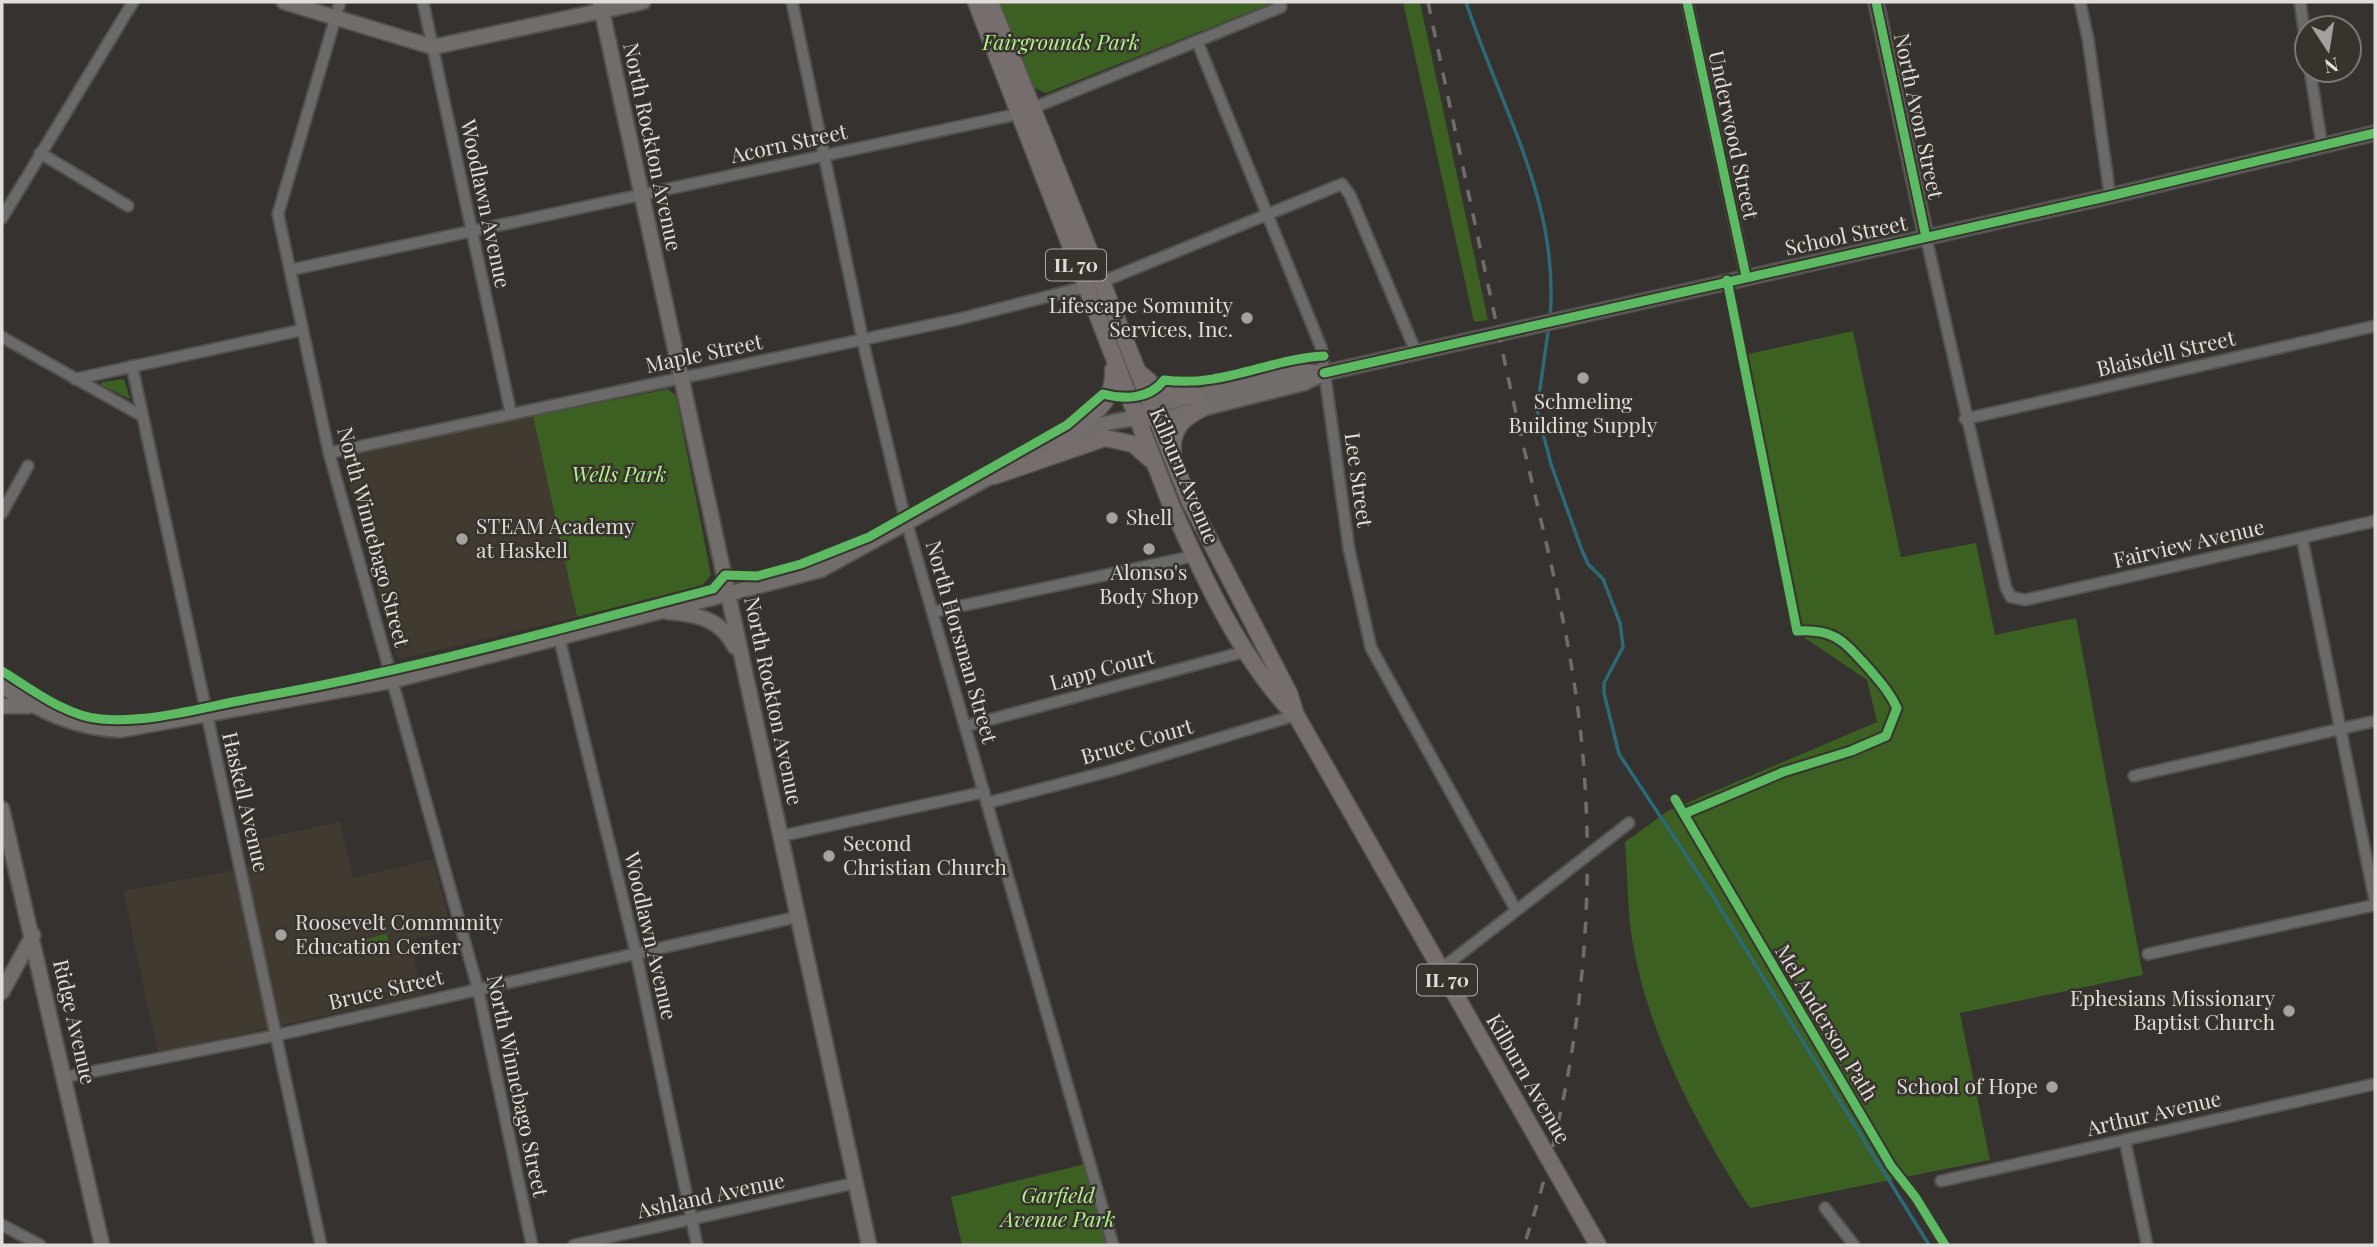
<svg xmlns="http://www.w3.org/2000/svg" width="2377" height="1247" viewBox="0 0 2377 1247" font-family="'Playfair Display',serif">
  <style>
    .built { fill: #413a30 }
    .green { fill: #3c5f22 }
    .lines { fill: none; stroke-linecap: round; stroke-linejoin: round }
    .stream { stroke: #2b6a76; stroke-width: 3.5 }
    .street-casing { stroke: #53514e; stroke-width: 14 }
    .secondary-casing { stroke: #53514e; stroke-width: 18 }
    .primary-casing { stroke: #53514e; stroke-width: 19 }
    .street { stroke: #6c6a68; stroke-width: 10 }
    .secondary { stroke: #716d6a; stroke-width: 14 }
    .primary { stroke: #766e6c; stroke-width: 16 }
    .rail { stroke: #706e6b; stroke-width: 3.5; stroke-dasharray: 12 12; stroke-linecap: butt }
    .cycleway-casing { stroke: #37332d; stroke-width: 13 }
    .cycleway { stroke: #5cba63; stroke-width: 9 }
    .poi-dot { fill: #a4a19e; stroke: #37332d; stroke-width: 2.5 }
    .labels { text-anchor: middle; stroke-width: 5; stroke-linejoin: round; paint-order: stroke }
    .shield { fill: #37332d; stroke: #adaaa6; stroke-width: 2 }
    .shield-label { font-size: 19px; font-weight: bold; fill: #e0ddda }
    .park-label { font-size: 21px; font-style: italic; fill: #b2f28b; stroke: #37332d }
    .street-label { font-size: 21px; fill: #e0ddda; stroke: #37332d }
    .poi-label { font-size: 21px; fill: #e0ddda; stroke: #37332d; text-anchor: start }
  </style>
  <rect width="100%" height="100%" fill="#35322f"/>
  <!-- built -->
  <g class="built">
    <path d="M533 416 577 617 401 659 395 653 342 457Z"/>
    <path d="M340 822 353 878 433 859 452 930 410 940 422 994 158 1053 123 891 251 867 245 842Z"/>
  </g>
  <!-- green -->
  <g class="green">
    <path d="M997 2H1270L1267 5 1046 93 1032 87Z"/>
    <path d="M1403 2H1420L1488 320 1474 322Z"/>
    <path d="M1853 331 1901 557 1976 543 1995 635 2076 618 2143 975 1960 1013 1990 1160 1750 1208C1701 1134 1650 1038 1634 950 1627 915 1628 877 1625 842L1668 811 1877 722 1867 680 1805 638 1744 355Z"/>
    <path d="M124 379 130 399 101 385 102 382Z"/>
    <path d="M668 389 676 396 711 575 703 585 577 617 533 416Z"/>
    <path d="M387 934 389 944 354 952 352 942Z"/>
    <path d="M1085 1164 1108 1245H962L951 1197Z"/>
  </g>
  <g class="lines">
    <!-- stream -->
    <g class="stream">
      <path d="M1466 2C1500 107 1560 202 1550 317"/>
      <path d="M1549 325 1537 410 1551 464 1581 548 1588 564 1603 579 1620 623 1623 647 1604 683V693L1619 754 1709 890 1929 1245"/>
    </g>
    <!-- street casing -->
    <g class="street-casing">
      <g id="street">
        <path d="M340 2 278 214 329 453 478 989 532 1245"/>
        <path d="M423 2 511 414"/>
        <path d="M792 2 866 355 902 506 1113 1245"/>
        <path d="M1687 2 1746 276"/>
        <path d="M2080 2 2088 39 2110 196"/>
        <path d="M2300 2 2307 50"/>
        <path d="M1197 41 1321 347 1349 549 1371 648 1516 910"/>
        <path d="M2310 70 2322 146"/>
        <path d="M40 153 128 206"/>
        <path d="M2 218 133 2"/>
        <path d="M1926 237 2006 588 2011 597 2025 600 2375 521"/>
        <path d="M290 270 1018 114 1281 7 1279 2"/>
        <path d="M1104 281 1342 184 1350 195 1416 352"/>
        <path d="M2 337 142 416"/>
        <path d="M132 366 321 1245"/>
        <path d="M75 379 302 330"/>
        <path d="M1965 419 2375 326"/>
        <path d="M329 453 959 319 1085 287"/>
        <path d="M2 513 28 466"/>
        <path d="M2302 538 2375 901"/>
        <path d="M933 612 1194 556"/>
        <path d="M559 637 636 953 697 1245"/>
        <path d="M966 726 1247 651"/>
        <path d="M2134 776 2375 721"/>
        <path d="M987 803 1114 770 1296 715"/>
        <path d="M781 836 984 792"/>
        <path d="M2148 954 2375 905"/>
        <path d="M1441 969 1629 823"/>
        <path d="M65 1077 278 1035 797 917"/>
        <path d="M2125 1141 2147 1245"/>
        <path d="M1941 1181 2375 1084"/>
        <path d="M1825 1208 1854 1245"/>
        <path d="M2 1225 40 1245"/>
        <path d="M574 1245 855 1183"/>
      </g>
    </g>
    <!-- secondary casing -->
    <g class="secondary-casing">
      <g id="secondary">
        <path d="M284 2 433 47 643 2"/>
        <path d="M600 2 869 1245"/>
        <path d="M1876 2 1926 237"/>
        <path d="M1142 412 1152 406 1304 371 1324 373"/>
        <path d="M668 612C697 614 721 619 735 647"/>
        <path d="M2 686C40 711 74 728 120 730L391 681 820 570 1030 455C1067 437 1116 412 1157 420L1304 383 1324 373 2110 196 2375 133"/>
        <path d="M2 706H29"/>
        <path d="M2 809 102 1245"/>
        <path d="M2 992 33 935"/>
      </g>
    </g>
    <!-- primary casing -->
    <g class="primary-casing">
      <g id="primary">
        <path d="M976 2 1171 505C1202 574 1240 658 1293 713"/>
        <path d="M990 2 1189 500 1289 693 1296 715 1598 1245"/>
        <path d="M1142 375 1161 392 1195 396"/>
        <path d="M1062 439C1085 419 1116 405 1113 370"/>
        <path d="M1173 453C1171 428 1183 418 1203 408"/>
        <path d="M994 476 1105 438 1133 444 1150 459"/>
      </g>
    </g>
    <!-- street -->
    <use href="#street" class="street"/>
    <!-- secondary -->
    <use href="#secondary" class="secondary"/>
    <!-- primary -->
    <use href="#primary" class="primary"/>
    <!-- rail -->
    <path class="rail" d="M1428 2C1456 135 1484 267 1513 400 1536 505 1566 611 1579 718 1600 894 1581 1077 1524 1245"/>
    <!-- cycleway casing -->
    <g class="cycleway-casing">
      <g id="cycleway">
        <path d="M1687 2 1746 276"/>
        <path d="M1876 2 1926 237"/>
        <path d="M1324 373 2110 196 2375 133"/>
        <path d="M2 671C30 688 67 717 101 719 150 723 201 708 248 699 405 672 559 629 713 589L725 575 757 576 801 564 869 537 1067 425 1103 394C1124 400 1150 399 1164 380 1222 388 1268 359 1324 356"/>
        <path d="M1675 799 1891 1166 1916 1198 1945 1245"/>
        <path d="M1686 813 1783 772 1851 751 1886 736 1897 708C1890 693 1882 684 1871 671 1846 644 1837 628 1797 631L1727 280"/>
      </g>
    </g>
    <!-- cycleway -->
    <use href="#cycleway" class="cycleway"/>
  </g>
  <!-- markers -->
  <g class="poi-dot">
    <circle cx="1247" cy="318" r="7"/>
    <circle cx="1583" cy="378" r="7"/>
    <circle cx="1112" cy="518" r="7"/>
    <circle cx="462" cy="539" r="7"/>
    <circle cx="1149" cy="549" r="7"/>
    <circle cx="829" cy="856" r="7"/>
    <circle cx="281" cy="935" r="7"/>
    <circle cx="2289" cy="1011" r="7"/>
    <circle cx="2052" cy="1087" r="7"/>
  </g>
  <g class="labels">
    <!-- shield labels -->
    <g class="shield">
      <rect x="1046" y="249.5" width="60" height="31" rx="5"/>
      <rect x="1417" y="964.5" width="60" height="31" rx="5"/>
    </g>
    <g class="shield-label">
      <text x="1076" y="272">IL 70</text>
      <text x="1447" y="987">IL 70</text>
    </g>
    <!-- park labels -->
    <g class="park-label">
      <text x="1061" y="50">Fairgrounds Park</text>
      <text x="619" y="482">Wells Park</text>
      <text x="1058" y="1203">Garfield<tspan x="1058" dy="24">Avenue Park</tspan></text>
    </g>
    <!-- street labels -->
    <g class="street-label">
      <text transform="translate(1918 116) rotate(78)" y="7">North Avon Street</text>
      <text transform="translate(1733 135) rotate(78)" y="7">Underwood Street</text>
      <text transform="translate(789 144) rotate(-12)" y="7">Acorn Street</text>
      <text transform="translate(652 147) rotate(78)" y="7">North Rockton Avenue</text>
      <text transform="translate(485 204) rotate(78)" y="7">Woodlawn Avenue</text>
      <text transform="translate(1846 236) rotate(-12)" y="7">School Street</text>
      <text transform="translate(704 354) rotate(-12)" y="7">Maple Street</text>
      <text transform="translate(2166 354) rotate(-13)" y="7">Blaisdell Street</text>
      <text transform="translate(1184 476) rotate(67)" y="7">Kilburn Avenue</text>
      <text transform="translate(1358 480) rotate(82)" y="7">Lee Street</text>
      <text transform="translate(373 537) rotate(75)" y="7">North Winnebago Street</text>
      <text transform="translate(2189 544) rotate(-13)" y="7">Fairview Avenue</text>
      <text transform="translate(961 642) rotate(74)" y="7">North Horsman Street</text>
      <text transform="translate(1102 670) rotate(-15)" y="7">Lapp Court</text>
      <text transform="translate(773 701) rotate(78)" y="7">North Rockton Avenue</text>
      <text transform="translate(1137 742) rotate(-16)" y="7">Bruce Court</text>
      <text transform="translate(245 802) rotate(77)" y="7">Haskell Avenue</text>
      <text transform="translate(650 936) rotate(77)" y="7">Woodlawn Avenue</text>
      <text transform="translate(386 990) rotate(-13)" y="7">Bruce Street</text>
      <text transform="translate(74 1022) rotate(77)" y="7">Ridge Avenue</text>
      <text transform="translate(1826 1023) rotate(59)" y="7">Mel Anderson Path</text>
      <text transform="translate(1528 1079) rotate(60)" y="7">Kilburn Avenue</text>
      <text transform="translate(517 1086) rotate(78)" y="7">North Winnebago Street</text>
      <text transform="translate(2154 1114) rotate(-13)" y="7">Arthur Avenue</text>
      <text transform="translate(711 1196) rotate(-12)" y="7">Ashland Avenue</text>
    </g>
    <!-- poi labels -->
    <g class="poi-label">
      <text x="1233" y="313" text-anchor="end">Lifescape Somunity<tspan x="1233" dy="24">Services, Inc.</tspan></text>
      <text x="1583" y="409" text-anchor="middle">Schmeling<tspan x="1583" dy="24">Building Supply</tspan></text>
      <text x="1126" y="525">Shell</text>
      <text x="476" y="534">STEAM Academy<tspan x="476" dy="24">at Haskell</tspan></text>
      <text x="1149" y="580" text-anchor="middle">Alonso's<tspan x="1149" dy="24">Body Shop</tspan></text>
      <text x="843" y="851">Second<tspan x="843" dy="24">Christian Church</tspan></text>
      <text x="295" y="930">Roosevelt Community<tspan x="295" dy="24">Education Center</tspan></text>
      <text x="2275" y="1006" text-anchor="end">Ephesians Missionary<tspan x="2275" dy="24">Baptist Church</tspan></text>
      <text x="2038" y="1094" text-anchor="end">School of Hope</text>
    </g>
  </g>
  <!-- border -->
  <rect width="2377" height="1247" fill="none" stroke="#e0ddda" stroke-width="7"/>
  <!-- north arrow -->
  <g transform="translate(2328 49) rotate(168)"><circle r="33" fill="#37332d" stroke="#7b7772" stroke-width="2"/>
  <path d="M0-5L12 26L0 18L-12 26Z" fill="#a4a19e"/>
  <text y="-10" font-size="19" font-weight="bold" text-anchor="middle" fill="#e0ddda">N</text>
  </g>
</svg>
